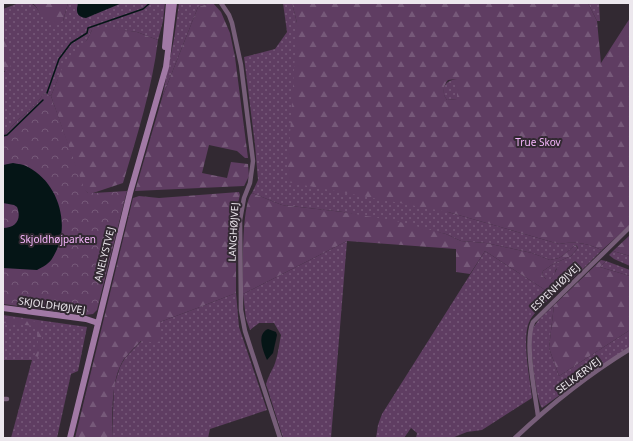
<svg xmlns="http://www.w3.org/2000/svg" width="633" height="441" viewBox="0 0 633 441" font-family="'Noto Sans',sans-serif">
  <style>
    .grass { fill: url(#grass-dots) }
    .forest { fill: url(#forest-firs); fill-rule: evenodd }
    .park { fill: url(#park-crowns) }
    .water { fill: #051516 }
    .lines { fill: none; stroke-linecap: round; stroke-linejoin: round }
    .stream { stroke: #051516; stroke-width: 1.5 }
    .street { stroke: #775e79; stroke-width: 4.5 }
    .secondary { stroke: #a179a5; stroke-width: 6 }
    .labels { text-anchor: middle; stroke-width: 4; stroke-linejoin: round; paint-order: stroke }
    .park-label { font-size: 10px; fill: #f6b6fc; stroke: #322932 }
    .street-label { font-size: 10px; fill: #ece7ed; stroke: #322932 }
  </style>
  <defs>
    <pattern id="grass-dots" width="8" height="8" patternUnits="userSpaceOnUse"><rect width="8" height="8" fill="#5f3d62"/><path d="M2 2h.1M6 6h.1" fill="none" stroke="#765979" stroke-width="1.8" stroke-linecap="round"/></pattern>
    <pattern id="forest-firs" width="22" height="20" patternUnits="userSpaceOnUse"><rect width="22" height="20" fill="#5f3d62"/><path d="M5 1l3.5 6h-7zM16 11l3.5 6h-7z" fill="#765979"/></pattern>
    <pattern id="park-crowns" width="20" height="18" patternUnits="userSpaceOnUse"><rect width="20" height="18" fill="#5f3d62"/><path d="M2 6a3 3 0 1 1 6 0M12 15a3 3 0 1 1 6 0" fill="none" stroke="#765979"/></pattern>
  </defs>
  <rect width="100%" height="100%" fill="#322932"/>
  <!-- grass -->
  <g class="grass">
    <path d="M19 3C31 3 35 2 40 14L63 21 68 3H165L163 21 158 40 137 32 120 30H92L87 40 58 79 51 96 44 93C36 107 22 115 12 126 9 130 7 133 3 135V72H5L6 45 3 34V9Z"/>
    <path d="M179 3H210L198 7 162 98 174 39Z"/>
    <path d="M283 3H292L297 23 448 212 559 244C575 241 587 243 602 250L581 271C571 263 568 264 556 269L554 276 551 279H546L542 275 543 271 553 264 571 256 578 248 577 246 575 245 565 254 559 258 550 260 532 253 486 243 461 241 446 234 343 212 282 205 252 193 258 180 255 145 244 57 275 49 287 32Z"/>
    <path d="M588 3H599L600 21H597Z"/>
    <path d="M457 79V99L447 100C439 90 445 80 457 79Z"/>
    <path d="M347 241 331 438H283L266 384C268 377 271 372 274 366 278 356 279 345 281 335L274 323H259L250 330 246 319 243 294Z"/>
    <path d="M485 251 553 295C546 303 535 311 530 320 521 337 530 378 532 398L482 430 467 432 452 438H416L417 433 411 428 404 438H376L378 425 382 414Z"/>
    <path d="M613 251 630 256V266L614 259 609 255Z"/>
    <path d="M606 261 630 270V276L600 267Z"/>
    <path d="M236 293 239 327 267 410 210 429 208 438H112L114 386 120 367 125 358 160 322 192 310Z"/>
    <path d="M554 305 549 348 559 376 630 330V347L568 389 542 408C536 400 529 341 532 331 536 320 546 313 554 305Z"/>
    <path d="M3 315 87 327 78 371 71 374 57 438H11L32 360H3Z"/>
  </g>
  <!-- forest -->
  <g class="forest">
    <path d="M32 3H68L63 21 57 24C50 22 44 20 40 14 37 9 37 6 32 3Z"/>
    <path d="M210 3H213L221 12 230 33 235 57 248 158H245L237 151 209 145 202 173 227 178 231 162 248 164 249 176 244 186 135 191 162 98 198 7Z"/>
    <path d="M292 3H588L597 21 601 63 630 18V225L602 250C587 243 575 241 559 244L448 212 287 182 297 23ZM457 79V99L447 100C442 94 443 86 448 80Z"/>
    <path d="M97 27H104L137 32 158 40C152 89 137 136 123 183L93 193H88L83 188 51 96 65 61 87 40 92 30Z"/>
    <path d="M3 34 11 63 10 69 3 72Z"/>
    <path d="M239 192 240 195 236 211V293L192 310 160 322V343L141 341C135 347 129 353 124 359 110 381 113 413 112 438H75L133 198 139 196 159 198Z"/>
    <path d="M252 193 282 205 343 212 396 221 446 234 461 241 486 243 532 253 550 260 559 258 565 254 575 245 578 248 571 256 553 264 543 271 542 275 546 279H551C555 275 556 269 559 264 568 264 574 265 581 271L553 295 485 251 470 274 456 272V249L347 241 243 294C243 276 241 204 252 193Z"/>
    <path d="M630 235V256L613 251Z"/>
    <path d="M601 260 606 261 600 267 630 276V330L559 376 549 348 554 305Z"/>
    <path d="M3 317 39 322 42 338 38 357 35 356 38 342 36 326 3 323Z"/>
  </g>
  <!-- park -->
  <path class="park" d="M44 93 51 96 84 188 88 193H93L127 191 97 310 93 314 85 315 3 304V135C7 133 9 130 12 126 22 115 36 107 44 93Z"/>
  <!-- water -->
  <g class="water">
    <path d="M78 3H122L86 18C76 17 76 11 78 3Z"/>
    <path d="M13 163C18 164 23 164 28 167 59 183 72 227 53 257 50 263 43 267 37 270L3 268V228C16 228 22 219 17 207L14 205 3 203V165Z"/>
    <path d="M268 329 276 332 277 335 273 353 267 360C263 351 256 334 268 329Z"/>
  </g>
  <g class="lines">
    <!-- stream -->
    <g class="stream">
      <path d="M47 93 59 59 71 43 87 33 88 28 143 9 150 3"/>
      <path d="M3 136 7 135 43 100"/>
    </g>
    <!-- street -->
    <g class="street">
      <path d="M221 3 229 15 232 23 241 65 253 161 250 183 244 198 240 220 241 310 245 331 280 438"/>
      <path d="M3 399H7"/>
      <path d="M538 416C535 393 524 342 533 322L630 227"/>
      <path d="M515 438C550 405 589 374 630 349"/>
    </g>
    <!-- secondary -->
    <g class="secondary">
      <path d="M165 47 169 3"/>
      <path d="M3 308 86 319 98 323"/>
      <path d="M70 438 130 193 166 67 174 3"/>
    </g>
  </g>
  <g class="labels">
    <!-- park labels -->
    <g class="park-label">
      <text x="538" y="146">True Skov</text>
      <text x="58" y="243">Skjoldhøjparken</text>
    </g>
    <!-- street labels -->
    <g class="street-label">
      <text transform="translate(233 232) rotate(-87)" y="4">LANGHØJVEJ</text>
      <text transform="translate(104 254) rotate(-76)" y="4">ANELYSTVEJ</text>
      <text transform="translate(555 287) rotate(-44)" y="4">ESPENHØJVEJ</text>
      <text transform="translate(52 305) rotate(8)" y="4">SKJOLDHØJVEJ</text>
      <text transform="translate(578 375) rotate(-37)" y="4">SELKÆRVEJ</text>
    </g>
  </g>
  <!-- border -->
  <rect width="633" height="441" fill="none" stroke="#ece7ed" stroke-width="8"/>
</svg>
